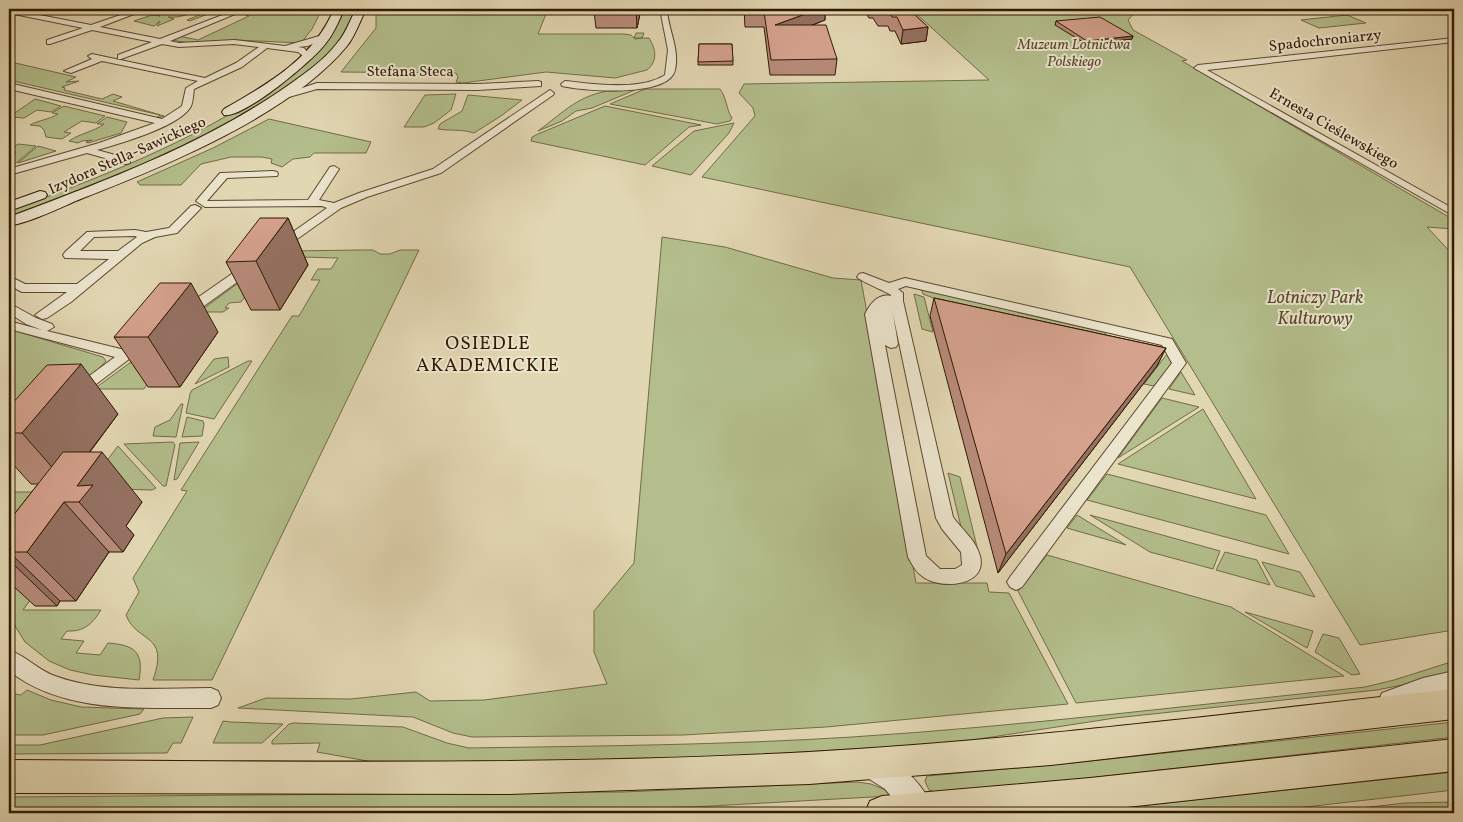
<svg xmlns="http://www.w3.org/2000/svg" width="1463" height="822" viewBox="0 0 1463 822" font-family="Vollkorn,serif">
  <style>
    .green { fill: #b3be8c; stroke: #726c46 }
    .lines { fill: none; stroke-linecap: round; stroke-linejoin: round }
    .minor-casing { stroke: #5d482e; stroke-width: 2 }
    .tertiary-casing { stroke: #5d482e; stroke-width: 2 }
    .secondary-casing { stroke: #311901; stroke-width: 2 }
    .primary-casing { stroke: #311901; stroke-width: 2 }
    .minor { fill: #ece5ce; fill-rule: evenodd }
    .tertiary { fill: #ece5ce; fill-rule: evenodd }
    .secondary { fill: #ece5ce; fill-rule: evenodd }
    .primary { fill: #e2d7b3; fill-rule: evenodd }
    .wall { fill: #b78b7a; stroke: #311901 }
    .shaded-wall { fill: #957163; stroke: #311901 }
    .building { fill: #d5a28e; stroke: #311901 }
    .labels { text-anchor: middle; stroke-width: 4; stroke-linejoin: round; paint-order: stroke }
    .far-street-label { font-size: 15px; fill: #311901; stroke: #ece5ce }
    .far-park-label { font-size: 15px; font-style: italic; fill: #584b2b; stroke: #ece5ce }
    .park-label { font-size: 18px; font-style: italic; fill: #584b2b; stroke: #ece5ce }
    .neighbourhood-label { font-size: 19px; letter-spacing: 1px; fill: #311901; stroke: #ece5ce }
  </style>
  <rect width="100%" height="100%" fill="#e2d7b3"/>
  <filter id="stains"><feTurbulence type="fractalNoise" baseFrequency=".004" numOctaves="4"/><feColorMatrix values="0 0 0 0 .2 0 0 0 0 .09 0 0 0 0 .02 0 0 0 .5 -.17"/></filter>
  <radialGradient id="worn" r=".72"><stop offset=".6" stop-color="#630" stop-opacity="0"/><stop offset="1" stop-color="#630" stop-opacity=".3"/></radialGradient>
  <!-- green -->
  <g class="green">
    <path d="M169 9 186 11H188L179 9 213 12 190 21 187 20 207 12C193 10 182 19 168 17L174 19 157 26 160 21 154 26 134 21 152 15 160 16 154 14Z"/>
    <path d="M263 9H322L312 29 301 43 236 40 191 43 170 40 179 36 198 40 249 16 246 15Z"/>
    <path d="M344 9H355C340 96 85 189 9 218V211C101 177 193 142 274 86 303 65 334 45 344 9Z"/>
    <path d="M376 9H548L538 34H624L631 35 635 39 642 38H634L636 33H644L642 38H649C656 49 658 61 647 70L615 78 546 72 463 83 456 82 458 77 456 73 341 72 376 28Z"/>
    <path d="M911 9H1138L1128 20 1133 30 1187 60 1182 61 1454 220V229L1427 227 1454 256V630L1360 645 1130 267 702 177 755 116 753 108 739 93 744 84 989 80Z"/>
    <path d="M1347 15 1366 23 1319 28 1301 20Z"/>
    <path d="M9 60 13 61 11 62 76 77 66 82 79 81 62 87 65 88 64 90 102 99 113 94 122 97 113 101 164 116 156 118 160 115 9 80Z"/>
    <path d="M645 89H720C727 98 726 109 732 118L730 121 717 124 610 104Z"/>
    <path d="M613 90H635L592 108 576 111 562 121 538 131C565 111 578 95 613 90Z"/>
    <path d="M456 94 451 110 434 123 424 127H404L425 95Z"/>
    <path d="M468 95 522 100 501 116 474 133C462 129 450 131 438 129L440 124 462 111Z"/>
    <path d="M35 99 61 106 51 112 37 110 24 118 9 117Z"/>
    <path d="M64 106 105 116 96 123 82 121 64 132 71 133 62 139 46 137 44 130 40 126 30 125C39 120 48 120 58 114L52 113Z"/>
    <path d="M605 106 701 125 689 127 645 165 531 141 532 137 538 134Z"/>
    <path d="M107 117 127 122 121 133 88 143 86 142 92 140 82 141 78 143 69 141C81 133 93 132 104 124H97Z"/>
    <path d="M269 119 371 142 366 153H314L310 157 293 159 282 167 271 163 272 159 262 157H231L201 164 181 185H140L137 182 213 148Z"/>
    <path d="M734 123 729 133 691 175 652 166 694 131Z"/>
    <path d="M18 144 36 146 15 164 9 165V157L16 152 9 151Z"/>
    <path d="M38 146 56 151 18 163Z"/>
    <path d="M662 237 725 247 833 278 861 280 916 583H987L989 592 1009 593 1068 704 826 727 683 735 472 737 453 733 413 717 238 708 266 698 351 699 416 692 430 701 484 700 607 684 594 652V611L634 563Z"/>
    <path d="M357 250H373L380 254H390L400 250H419L212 680H153C170 632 137 644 126 615L139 592 133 578 187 491 181 490 292 316H299L320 280H311L318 269H331L338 258 301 257 290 251Z"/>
    <path d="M268 261 265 269 241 302 229 303 225 308H229L223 312H199Z"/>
    <path d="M921 288 1106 330 1104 339 1045 342 923 294Z"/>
    <path d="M914 294 924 297 933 332 922 329Z"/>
    <path d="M179 327 188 328 144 389H94Z"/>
    <path d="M9 329 103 357 106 361 94 374 9 432Z"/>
    <path d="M1167 354 1174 360 1154 386 1144 384Z"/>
    <path d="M228 357 229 367 195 384 214 359Z"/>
    <path d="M248 361H252L214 419 186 413 190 394 192 390Z"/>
    <path d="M1181 372 1195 395 1169 389Z"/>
    <path d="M1162 398 1199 407 1118 458Z"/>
    <path d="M181 404H183L176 437 153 436 155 427 170 420Z"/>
    <path d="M1203 409 1256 499 1118 464Z"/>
    <path d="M187 417 203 421 204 424 202 436 182 437Z"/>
    <path d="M173 442 175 445 166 486H163L124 444Z"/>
    <path d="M199 442 177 479 174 480 180 443Z"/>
    <path d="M118 446 156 488 152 490 115 489 102 467Z"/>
    <path d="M948 473 960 477 979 555 962 531Z"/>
    <path d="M1107 474 1266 515 1289 554 1087 500Z"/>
    <path d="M9 492H59L65 552 23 610H101C92 624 84 632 67 631L61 639 84 641 76 653 100 655 108 643C135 645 144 652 139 680L93 675 70 670 49 661 25 642 9 616Z"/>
    <path d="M1077 515 1126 545 1067 528Z"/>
    <path d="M1090 515 1220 551 1213 569 1150 552Z"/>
    <path d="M1225 552 1257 560 1270 585 1216 570Z"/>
    <path d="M1047 555 1231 607 1344 676 1076 703 1018 591Z"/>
    <path d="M1262 562 1300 572 1315 597 1276 586Z"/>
    <path d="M1245 612 1313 631 1307 648Z"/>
    <path d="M1323 634 1339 638 1360 674 1352 675 1315 652Z"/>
    <path d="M1454 661V674L1452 675 1377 690 1115 718 953 743 703 758 612 760 373 762 317 752 320 743 272 744V741L289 724 294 723 403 727 447 743 469 748C597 746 725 745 852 737 1024 726 1194 705 1365 687L1394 680Z"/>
    <path d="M27 690 51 700 81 707 144 709 140 714 43 735H9V699L15 694 21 695Z"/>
    <path d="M193 717 181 743H173L167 753 9 754V745H40L163 718Z"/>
    <path d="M223 721 231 722 283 724 262 743H213Z"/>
    <path d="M1454 722V737L1080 779 935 792 929 790 925 781 927 776 1072 763Z"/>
    <path d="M1454 772V790L1253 813H1072Z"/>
    <path d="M857 782 871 784 888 791 890 796 693 807 524 811 9 813V797L623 792Z"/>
    <path d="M1454 802V813H1316L1405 803Z"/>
  </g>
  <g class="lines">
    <!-- minor casing -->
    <g class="minor-casing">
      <g id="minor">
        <path d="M9 9 91 25 138 9H147L100 27 160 39 238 9H247L170 41 179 43 234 40 285 46 326 34 330 36 308 46 298 47 304 48 310 55V59H307L298 52 267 48 242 67 194 89C193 95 193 104 190 108 177 127 119 144 97 150L130 159V163L126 164 87 153 9 175V169L99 143 155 123 9 89V83L162 119 182 106 186 88 198 81 102 61 71 73 64 71 92 59 88 56 92 54 205 78 236 63 259 47 234 44 179 47 162 44 121 59H118V55L152 42 92 30 50 44H47V40L83 28 9 13Z"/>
        <path d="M660 9H667C668 30 680 49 675 70 669 98 583 91 562 86L561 84 565 81C594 84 640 91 665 75L668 50Z"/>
        <path d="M1454 38V42L1207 70 1454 209V216L1194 68 1198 65Z"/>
        <path d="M538 81 541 82V86L478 90 317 89 282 99 278 96 317 83 478 84Z"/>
        <path d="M550 90 554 93 553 95 441 173 367 197 341 208 283 249 279 250 273 246 327 208 322 206 205 207 196 201 220 173 273 171 277 172 278 174 277 176 227 178 207 201 308 200 330 167 334 166 339 169 319 200 334 203 359 193 433 169Z"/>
        <path d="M195 205 201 208 177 233 155 237 142 243 71 302 47 318 42 319 35 315 67 292H22L9 285V276L25 284H77L109 259 65 258 63 255 65 252 87 232 135 230 146 232 169 228 191 206ZM94 237 135 236 137 237 118 251H80Z"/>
        <path d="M250 263 256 267 254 270 190 316H180L178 313 180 310 246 264Z"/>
        <path d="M863 273 889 283 905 278 1172 339 1186 363 1022 587 1016 590 1010 587 1007 582 1010 577 1172 363 1162 345 906 286 898 289 903 293V301L953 517C962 530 976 540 980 556 988 587 939 590 922 576 915 571 912 564 908 557L865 314C870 304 878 293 891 296V295C883 290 862 282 857 277L859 274ZM879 312V314L883 337 879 314ZM893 314 936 518 942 529 961 552 962 565 955 569H940L926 556 885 345 891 348 896 347 898 344Z"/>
        <path d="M9 303 36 318 52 324 54 327 47 331 125 350 142 340 147 341 149 344 83 394H73L71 391 73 388 115 357 9 329V321L42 330 26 324 9 313Z"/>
        <path d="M9 650C26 656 38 670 55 676 103 694 160 688 211 688L218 691 221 698 218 705 211 708C142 707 66 715 9 671Z"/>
      </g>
    </g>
    <!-- tertiary casing -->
    <g class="tertiary-casing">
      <g id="tertiary">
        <path d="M1454 671V695L1423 702 1391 714 1382 711 1378 702 1382 693 1423 678Z"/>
        <path d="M873 751C901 763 925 784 935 813H905L885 789 863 775 859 765 863 755Z"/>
      </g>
    </g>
    <!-- secondary casing -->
    <g class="secondary-casing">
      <g id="secondary">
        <path d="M334 9H344C339 21 334 33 326 43 314 60 243 119 224 115L222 112 224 109C268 84 314 58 334 9Z"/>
        <path d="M356 9H366C360 21 355 36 347 46 290 115 165 166 83 198 59 208 34 221 9 226V217C102 182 197 147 280 91 300 77 323 62 338 42 346 33 350 20 356 9Z"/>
        <path d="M40 191 45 192 47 195 45 198 9 211V202Z"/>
      </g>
    </g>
    <!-- primary casing -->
    <g class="primary-casing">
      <g id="primary">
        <path d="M1454 689V719L1051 765 809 784 509 794 9 793V760C276 761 543 766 809 752 1025 740 1239 712 1454 689Z"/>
        <path d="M1454 739V771L1073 813H865L870 801 882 796 1090 778Z"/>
      </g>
    </g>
    <!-- minor -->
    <use href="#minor" class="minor"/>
    <!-- tertiary -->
    <use href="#tertiary" class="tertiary"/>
    <!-- secondary -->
    <use href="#secondary" class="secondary"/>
    <!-- primary -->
    <use href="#primary" class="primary"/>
  </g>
  <!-- wall -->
  <g class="wall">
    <path d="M641 9 637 28H596L594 11Z"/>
    <path d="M744 9H825V20L813 25 837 59 835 75H770L764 27H745Z"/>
    <path d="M857 9H914V14L928 27 926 41 901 44 895 31H890L888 26H878L873 18H869L863 9Z"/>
    <path d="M1056 21 1133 36 1132 39 1086 44 1055 25Z"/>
    <path d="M699 44H732L733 65H698Z"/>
    <path d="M288 218 308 265 280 310H251L226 262Z"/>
    <path d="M934 298 1166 348 1157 366 998 573 930 316Z"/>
    <path d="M218 332 180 387H148L114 337Z"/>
    <path d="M9 407 118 414 90 452 142 502 126 526 134 535 123 552H109L76 601H60L57 606H35L9 582V521L38 484H31L9 460Z"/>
  </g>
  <!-- shaded-wall -->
  <g class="shaded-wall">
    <path d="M637 9H641L637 28 636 11Z"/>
    <path d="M819 9H825V20L774 40 775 25Z"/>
    <path d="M928 27 926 41 901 44 903 30Z"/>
    <path d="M1133 36 1132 39 1086 44 1087 41Z"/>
    <path d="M288 218 308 265 280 310 256 261Z"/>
    <path d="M191 283 218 332 180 387 148 337Z"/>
    <path d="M1166 348 1157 366 998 573 1006 554Z"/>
    <path d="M81 364 118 414 66 483 22 433Z"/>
    <path d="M102 452 142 502 126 526 134 535 123 552 79 502 77 486Z"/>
    <path d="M64 502 109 552 76 601 27 552Z"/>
    <path d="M9 552 60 601 57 606 9 560Z"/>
  </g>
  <!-- building -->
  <g class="building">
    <path d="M595 9H637L636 11H594Z"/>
    <path d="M745 9H819L775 25H826L837 59 771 60 764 12H745Z"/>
    <path d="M877 9H914V14L928 27 903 30 897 17H892L889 12H880Z"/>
    <path d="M1100 17 1133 36 1087 41 1056 21Z"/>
    <path d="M699 44H732L733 61 698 62Z"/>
    <path d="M260 218H288L256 261 226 262Z"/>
    <path d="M160 283H191L148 337H114Z"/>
    <path d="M934 298 1166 348 1006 554Z"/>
    <path d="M81 364 22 433H9V407L47 365Z"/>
    <path d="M63 452H102L77 486 93 485 79 502H64L27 552H9V553V521Z"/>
  </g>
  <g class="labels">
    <!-- far-street labels -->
    <g class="far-street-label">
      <text transform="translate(1325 40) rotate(-6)" y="5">Spadochroniarzy</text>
      <text x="410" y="76">Stefana Steca</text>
      <text transform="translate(1334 128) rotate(30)" y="5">Ernesta Cieślewskiego</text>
      <text transform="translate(127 155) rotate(-24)" y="5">Izydora Stella-Sawickiego</text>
    </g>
    <!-- far-park labels -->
    <g class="far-park-label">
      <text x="1074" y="49">Muzeum Lotnictwa<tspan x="1074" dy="17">Polskiego</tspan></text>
    </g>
    <!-- park labels -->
    <g class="park-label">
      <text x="1315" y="303">Lotniczy Park<tspan x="1315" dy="21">Kulturowy</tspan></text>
    </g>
    <!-- neighbourhood labels -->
    <g class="neighbourhood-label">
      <text x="488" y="349">OSIEDLE<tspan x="488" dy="22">AKADEMICKIE</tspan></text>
    </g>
  </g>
  <!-- margin -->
  <rect width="1463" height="822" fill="none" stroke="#e2d7b3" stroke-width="30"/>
  <rect x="10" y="10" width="1443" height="802" fill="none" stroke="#311901" stroke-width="2.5"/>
  <rect x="15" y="15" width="1433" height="792" fill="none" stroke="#311901"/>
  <rect width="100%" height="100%" filter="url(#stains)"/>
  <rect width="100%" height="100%" fill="url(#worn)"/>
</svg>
